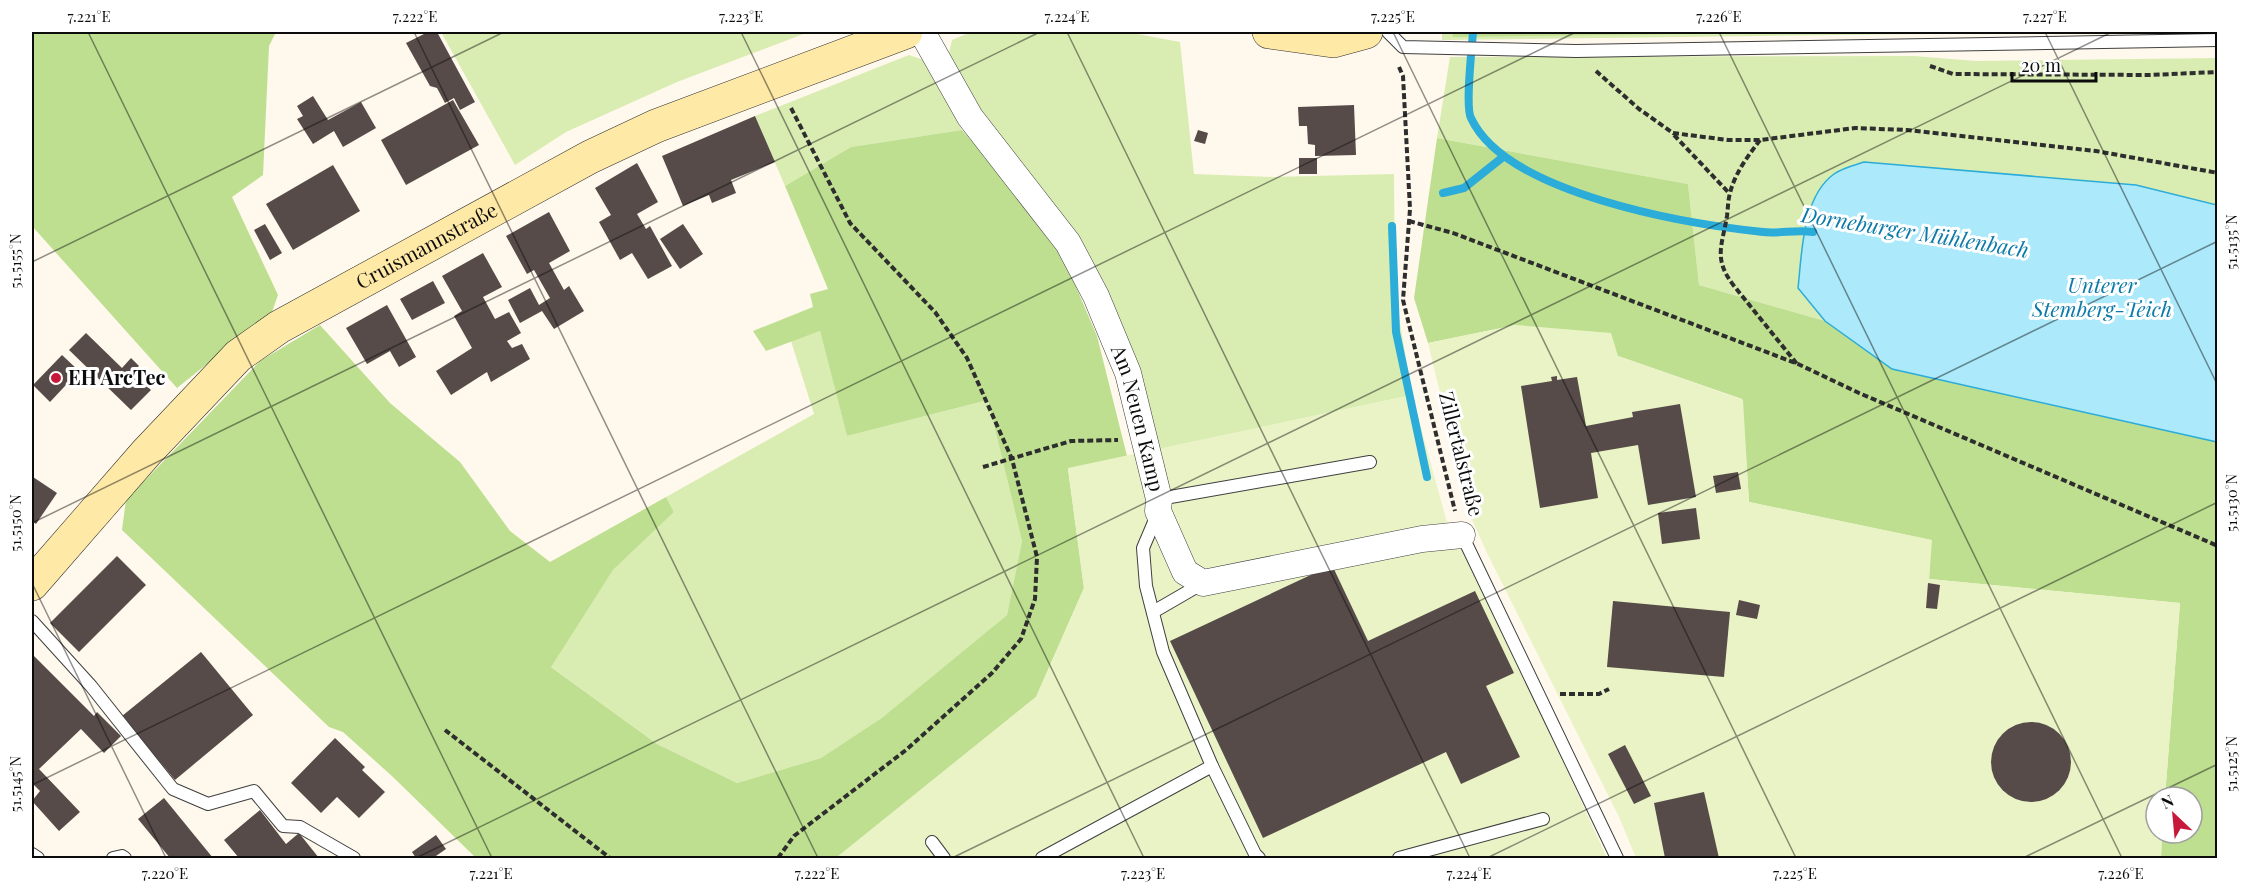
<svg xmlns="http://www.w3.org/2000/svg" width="2249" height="890" viewBox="0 0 2249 890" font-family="'Playfair Display',serif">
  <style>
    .green { fill: #d9edb2 }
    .forest { fill: #bedf90 }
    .pitch { fill: #e9f3c5 }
    .water { fill: #abe9fb; stroke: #2cacd8; stroke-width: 1.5 }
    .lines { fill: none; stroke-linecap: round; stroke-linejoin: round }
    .stream { stroke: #2cacd8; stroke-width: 8 }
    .building { fill: #564b48 }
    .lane-casing { stroke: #3f3f3f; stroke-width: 14 }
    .street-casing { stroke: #3f3f3f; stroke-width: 27 }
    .secondary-casing { stroke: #2e2e2e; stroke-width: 34 }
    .path { stroke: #2e2e2e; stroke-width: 4; stroke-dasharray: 6 3; stroke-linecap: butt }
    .lane { stroke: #fff; stroke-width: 12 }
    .street { stroke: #fff; stroke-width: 26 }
    .secondary { stroke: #ffe9a7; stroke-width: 33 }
    .ticks { fill: none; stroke: #0c0c0c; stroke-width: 1.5; stroke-opacity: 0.45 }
    .poi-dot { fill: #c7193a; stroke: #fff; stroke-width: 2 }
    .labels { text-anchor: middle; stroke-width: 6; stroke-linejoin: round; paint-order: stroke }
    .street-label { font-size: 20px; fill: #0c0c0c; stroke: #fff }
    .poi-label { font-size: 20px; font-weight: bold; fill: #0c0c0c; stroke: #fff; text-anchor: start }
    .water-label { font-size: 21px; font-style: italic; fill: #0c7aa8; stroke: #fff }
    .neatline { fill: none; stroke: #0c0c0c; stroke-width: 2 }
    .ticks-label { font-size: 15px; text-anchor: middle; fill: #0c0c0c }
  </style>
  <rect width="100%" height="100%" fill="#fff8ec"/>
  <!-- green -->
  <g class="green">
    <path d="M441 32H809L677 82 566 132 515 165Z"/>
    <path d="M971 32H1127L1180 42 1194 174 1274 177 1394 174 1395 293 1412 395 1159 449 1138 369 981 112 949 53 952 40Z"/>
    <path d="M1442 32H2093L1442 40Z"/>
    <path d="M909 55 924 60 962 130 851 147 785 186 755 116Z"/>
    <path d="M1914 56 1976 61 2217 58V205L2136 185 1798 288 1825 321 1699 285 1688 184 1437 138 1450 57Z"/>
    <path d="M820 331 847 436 988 400 1022 541 1007 615 882 719 821 758 737 783 657 744 550 666 613 570 674 512 666 497 814 414 791 341Z"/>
  </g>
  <!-- forest -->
  <g class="forest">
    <path d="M32 32H276L269 46 263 175 232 197 278 295 272 312 177 388 32 226Z"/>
    <path d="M1452 32H1834L1453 37Z"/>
    <path d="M962 130 1053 233 1097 336 1127 456 1068 469 1084 588 1036 697 836 858H476L393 777 343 732 329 727 122 530 126 500 260 361 320 325 390 403 460 462 510 531 550 562 666 497 674 512 613 570 551 667 657 744 737 783 821 758 882 718 1007 615 1022 541 988 400 847 436 820 331 766 351 753 331 813 307 810 294 828 289 785 186 851 147Z"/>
    <path d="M1437 138 1688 184 1699 285 1825 321 1900 371 2217 440V858H2161L2162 833H2192V797H2165L2180 603 1929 579 1931 540 1749 502 1742 399 1618 356 1516 325 1428 343 1414 298Z"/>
  </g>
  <!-- pitch -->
  <g class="pitch">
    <path d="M1516 325 1611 333 1618 356 1743 400 1749 502 1932 540 1929 579 2180 603 2165 797H2156V833H2162L2161 858H1636L1620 819 1488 555 1469 513 1428 343Z"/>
    <path d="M1412 395 1446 519 1533 696 1607 858H836L1036 697 1084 588 1068 468Z"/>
  </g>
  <!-- water -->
  <path class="water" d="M1864 162 2136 185 2217 205V442L1892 369 1825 321 1798 288C1802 253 1802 197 1834 174 1842 168 1855 165 1864 162Z"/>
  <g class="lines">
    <!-- stream -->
    <g class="stream">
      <path d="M1473 32C1472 47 1465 107 1471 118 1506 194 1687 224 1763 232 1780 234 1797 229 1813 232"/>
      <path d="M1443 193 1464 188 1503 157"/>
      <path d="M1392 226 1396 332 1427 477"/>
    </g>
  </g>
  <!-- building -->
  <g class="building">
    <path d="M428 32H437L475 102 460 110 454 98 445 103 437 88 430 86 406 43Z"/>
    <path d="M313 96 328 120 361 102 376 128 343 147 334 131 313 144 297 119 303 116 297 106Z"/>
    <path d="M453 100 479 145 406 185 381 140Z"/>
    <path d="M1354 105 1356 155 1315 156V145L1308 144 1307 126H1299L1298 107Z"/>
    <path d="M755 116 775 162 731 180 736 193 712 203 709 195 683 206 662 156Z"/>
    <path d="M1198 130 1208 133 1205 144 1194 141Z"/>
    <rect x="1299" y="158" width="18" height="16"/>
    <path d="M637 163 658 202 637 214 646 229 650 226 672 266 648 279 632 253 620 260 599 222 611 215 595 188Z"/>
    <path d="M333 165 360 211 293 250 266 204Z"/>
    <path d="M549 212 570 251 549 263 564 290 569 286 584 311 554 329 542 311 520 323 508 300 530 288 539 305 550 298 534 270 527 274 506 236Z"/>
    <path d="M265 224 282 253 270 260 254 230Z"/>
    <path d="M683 224 703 254 680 269 660 239Z"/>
    <path d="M483 253 502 287 483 297 495 319 509 312 521 333 507 341 512 348 522 344 530 359 491 382 487 372 451 395 436 371 472 348 454 316 462 311 442 276Z"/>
    <path d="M433 281 445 303 412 320 400 299Z"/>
    <path d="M387 305 416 357 399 367 390 351 367 364 346 328Z"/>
    <path d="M86 333 122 368 131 358 139 366 132 372 151 390 131 410 69 350Z"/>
    <path d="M62 355 79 371 50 402 33 385Z"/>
    <path d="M1557 376V380L1577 377 1586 426 1633 417 1632 412 1680 404 1696 497 1648 505 1638 445 1591 453 1598 498 1540 508 1521 386 1552 381 1551 377Z"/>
    <path d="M1738 472 1741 489 1716 493 1713 476Z"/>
    <path d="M33 477 57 493 36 524 32 521Z"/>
    <path d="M1696 508 1700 539 1662 544 1658 513Z"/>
    <path d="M117 556 146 585 79 652 50 623Z"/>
    <path d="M1332 565 1368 641 1475 591 1514 673 1486 686 1520 757 1461 784 1446 752 1263 838 1170 641Z"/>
    <path d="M1928 583 1940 585 1937 609 1926 608Z"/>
    <path d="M1739 600 1760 605 1757 619 1736 615Z"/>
    <path d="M1613 601 1730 612 1724 677 1607 667Z"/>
    <path d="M201 652 253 715 175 780 122 716Z"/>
    <path d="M32 654 94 716 97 712 121 736 104 753 81 729 39 769 80 812 59 831 32 801 40 791 32 783V710L34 708 32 707Z"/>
    <circle cx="2031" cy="762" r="40"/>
    <path d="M335 738 365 767 362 770 385 792 359 818 337 797 321 813 291 783Z"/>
    <path d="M1625 745 1651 796 1634 804 1608 754Z"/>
    <path d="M1704 792 1719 858H1665L1654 803Z"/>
    <path d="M164 798 213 858H170L138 819Z"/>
    <path d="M260 810 286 844 299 833 319 858H239L224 840Z"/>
    <path d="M436 835 446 849 433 858H416L412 852Z"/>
  </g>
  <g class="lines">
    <!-- lane casing -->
    <g class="lane-casing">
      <g id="lane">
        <path d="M1388 32 1403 47 1576 51 2218 40"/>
        <path d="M1159 499 1370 462"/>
        <path d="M1157 515 1143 548 1146 586 1163 652 1212 766 1255 854 1259 858"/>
        <path d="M1462 535 1617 858"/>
        <path d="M1153 612 1203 583"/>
        <path d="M32 621 91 686 173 789 208 804 254 791 283 826 300 827 354 858"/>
        <path d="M932 842 944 858"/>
        <path d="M32 854 38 858"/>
        <path d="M113 858 122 856 125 858"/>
        <path d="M1042 858 1212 766"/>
        <path d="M1399 858 1543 819"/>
      </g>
    </g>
    <!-- street casing -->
    <g class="street-casing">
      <g id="street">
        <path id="s1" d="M922 32 970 117 1068 243 1096 296 1128 373 1159 499 1158 511 1185 572 1203 583 1422 539 1462 535"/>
      </g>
    </g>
    <!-- secondary casing -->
    <g class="secondary-casing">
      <g id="secondary">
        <path d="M1269 32 1333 41 1366 32"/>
        <path id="s2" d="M32 584 146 453 238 356 279 327 590 157 656 126 906 32"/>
      </g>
    </g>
    <!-- path -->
    <g class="path">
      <path d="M1930 66 1953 74 2149 75 2218 72"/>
      <path d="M1399 67 1403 76 1410 209 1403 300 1455 511"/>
      <path d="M1596 71 1639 109 1673 133 1728 140H1760L1855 128 1907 130 2096 151 2218 173"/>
      <path d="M1674 135 1729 193"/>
      <path d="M1760 140C1748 156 1735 173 1730 193 1728 200 1728 208 1727 216 1722 246 1713 259 1734 286L1797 364"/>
      <path d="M1409 221 1453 233 1798 364 1859 393 2218 546"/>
      <path d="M983 467 1071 441 1118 440"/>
      <path d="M1560 694H1599L1609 689"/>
      <path d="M445 730 610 858"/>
      <path d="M778 858 794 836 906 750 992 673 1021 639 1035 599 1037 557 1012 459 967 358 935 312 850 223 790 106"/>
    </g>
    <!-- lane -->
    <use href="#lane" class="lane"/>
    <!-- street -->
    <use href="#street" class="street"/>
    <!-- secondary -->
    <use href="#secondary" class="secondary"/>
  </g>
  <!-- ticks -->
  <path class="ticks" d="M88 32 492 858M414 32 818 858M741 32 1144 858M1067 32 1470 858M1393 32 1796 858M1719 32 2122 858M2045 32 2218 386M32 262 504 32M32 523 1040 32M32 583 166 858M32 785 1576 32M416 858 2112 32M952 858 2218 241M1487 858 2218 502M2023 858 2218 764"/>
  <!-- markers -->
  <circle class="poi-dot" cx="56" cy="378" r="6"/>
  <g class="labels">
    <!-- street labels -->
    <g class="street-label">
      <text dy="7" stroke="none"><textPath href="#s2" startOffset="526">Cruismannstraße</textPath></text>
      <text dy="7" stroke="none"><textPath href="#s1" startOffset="447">Am Neuen Kamp</textPath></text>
      <text transform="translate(1461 454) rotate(76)" y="7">Zillertalstraße</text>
    </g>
    <!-- poi labels -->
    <g class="poi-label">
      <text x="68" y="385">EH ArcTec</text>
    </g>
    <!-- water labels -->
    <g class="water-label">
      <text transform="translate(1915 233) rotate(9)" y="7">Dorneburger Mühlenbach</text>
      <text x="2102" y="293">Unterer<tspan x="2102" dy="24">Stemberg-Teich</tspan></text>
    </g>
  </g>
  <!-- border -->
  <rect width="2249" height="890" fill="none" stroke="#ffffff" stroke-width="66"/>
  <!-- north arrow -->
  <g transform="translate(2174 815) rotate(334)"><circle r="28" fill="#ffffff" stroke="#9e9e9e" stroke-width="1.5"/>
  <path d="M0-4.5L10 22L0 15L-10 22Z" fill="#c7193a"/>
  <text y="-9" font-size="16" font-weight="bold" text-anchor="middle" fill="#0c0c0c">N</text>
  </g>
  <!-- scale -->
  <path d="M2012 72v9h84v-9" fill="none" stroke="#0c0c0c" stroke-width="3"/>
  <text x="2021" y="72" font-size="18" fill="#0c0c0c" stroke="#ffffff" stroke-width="4.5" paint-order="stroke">20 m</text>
  <rect x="33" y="33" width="2183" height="824" class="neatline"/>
  <g class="ticks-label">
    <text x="89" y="22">7.221°E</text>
    <text x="415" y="22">7.222°E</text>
    <text x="741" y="22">7.223°E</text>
    <text x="1067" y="22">7.224°E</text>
    <text x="1393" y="22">7.225°E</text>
    <text x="1719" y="22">7.226°E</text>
    <text x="2045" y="22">7.227°E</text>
    <text transform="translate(2232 242) rotate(-90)" y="5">51.5135°N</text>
    <text transform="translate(16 261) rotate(-90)" y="5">51.5155°N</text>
    <text transform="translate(2232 503) rotate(-90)" y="5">51.5130°N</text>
    <text transform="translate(16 523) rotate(-90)" y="5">51.5150°N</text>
    <text transform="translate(2232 764) rotate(-90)" y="5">51.5125°N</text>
    <text transform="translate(16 784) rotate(-90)" y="5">51.5145°N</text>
    <text x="165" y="879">7.220°E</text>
    <text x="491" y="879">7.221°E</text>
    <text x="817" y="879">7.222°E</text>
    <text x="1143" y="879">7.223°E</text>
    <text x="1469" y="879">7.224°E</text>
    <text x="1795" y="879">7.225°E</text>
    <text x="2121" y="879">7.226°E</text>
  </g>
</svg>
